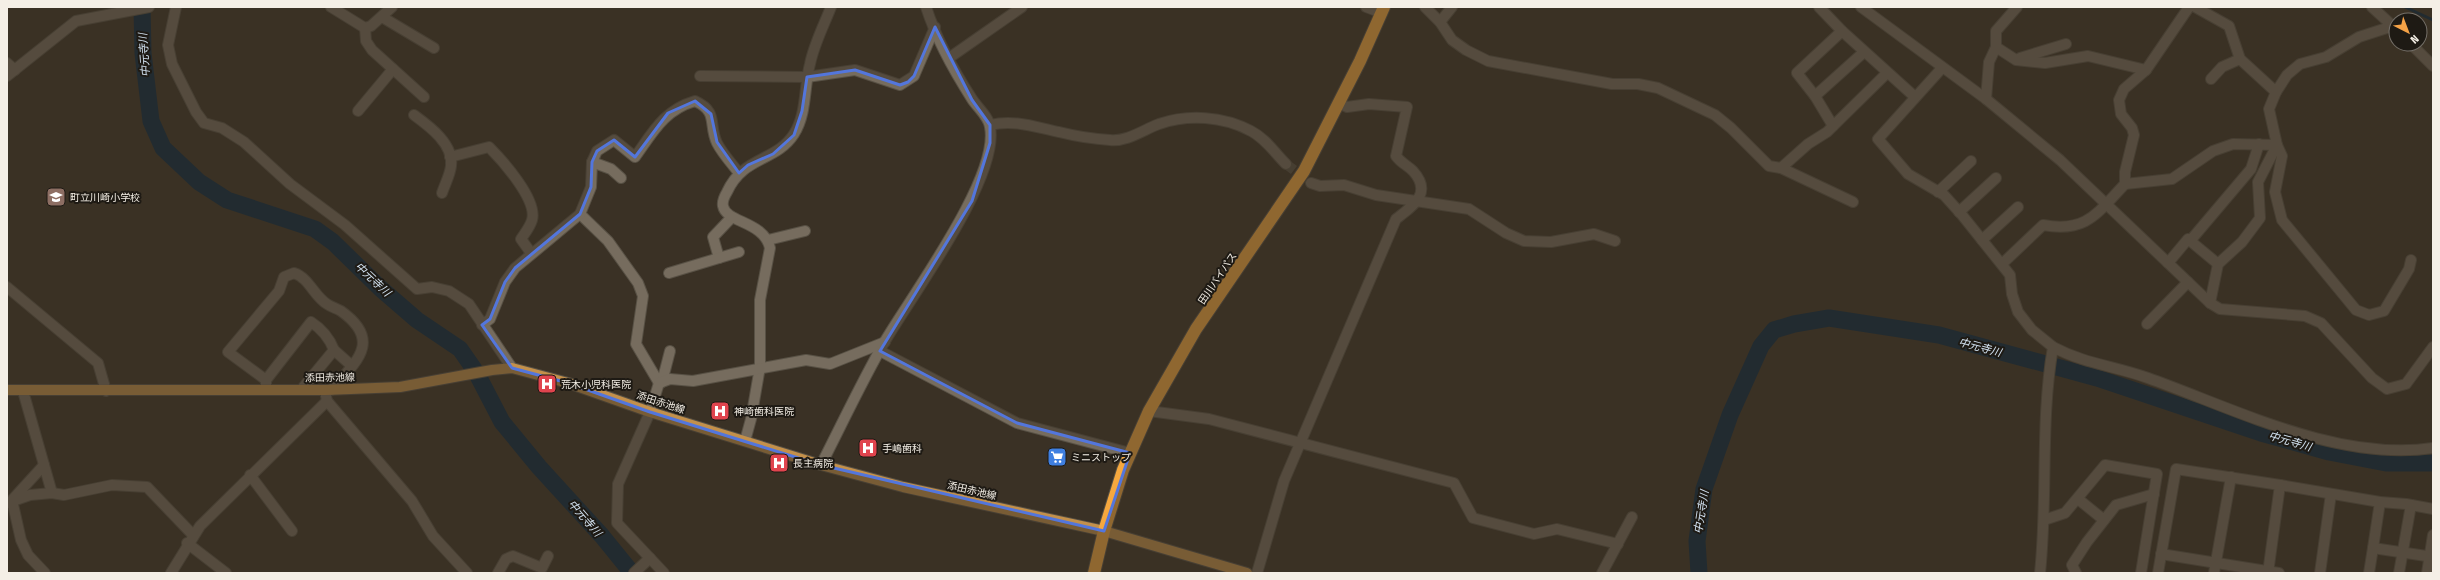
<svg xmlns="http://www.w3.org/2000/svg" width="2440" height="580" viewBox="0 0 2440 580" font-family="'Fira Sans Condensed','Noto Sans JP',sans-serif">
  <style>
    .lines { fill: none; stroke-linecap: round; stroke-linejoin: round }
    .stream { stroke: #05253f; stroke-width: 3 }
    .river { stroke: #05253f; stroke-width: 17 }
    .minor-tunnel { stroke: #564e42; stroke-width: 10; stroke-dasharray: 10 5; stroke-linecap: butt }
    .minor-casing { stroke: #585145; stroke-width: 12 }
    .major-casing { stroke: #585145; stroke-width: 12 }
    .highway-casing { stroke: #585145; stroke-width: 14 }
    .minor { stroke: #766c5e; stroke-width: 10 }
    .major { stroke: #c3904b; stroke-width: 10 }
    .highway { stroke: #f6a83e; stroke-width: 12 }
    .marked { fill: none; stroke: #5376dc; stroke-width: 3; stroke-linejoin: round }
    .labels { text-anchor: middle; stroke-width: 4; stroke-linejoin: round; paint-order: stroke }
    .poi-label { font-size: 10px; fill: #f4efe6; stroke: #1e1a14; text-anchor: start }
    .street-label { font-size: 10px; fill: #f4efe6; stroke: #1e1a14 }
    .water-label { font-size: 11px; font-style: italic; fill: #d5e5f4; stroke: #1e1a14 }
  </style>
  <rect width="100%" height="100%" fill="#3a3125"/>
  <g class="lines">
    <!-- stream -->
    <path class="stream" d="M2405 7 2433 20"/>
    <!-- river -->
    <g class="river">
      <path d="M142 7 143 53 151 121 163 148 199 182 227 200 315 229 333 242 380 288 417 320 460 349 476 372 502 422 539 467 602 536 632 573"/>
      <path d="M1699 573 1697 541 1704 489 1730 415 1761 346 1774 330 1794 324 1829 318 1939 335 2097 378 2261 433 2329 452 2386 463H2433"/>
    </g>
    <!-- minor-tunnel -->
    <path class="minor-tunnel" d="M1286 164 1311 183"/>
    <!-- minor casing -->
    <g class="minor-casing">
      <g id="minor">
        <path d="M176 7 168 45 172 64 196 112 204 123 222 128 244 142 290 184 345 225 417 289 432 287 449 291 469 304 512 368"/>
        <path d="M331 7 365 28 371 26 392 7"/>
        <path d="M1366 7 1382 13"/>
        <path d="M1425 7 1440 22 1452 40 1466 50 1488 61 1612 84H1638L1658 88 1715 115 1731 128 1769 166 1781 168 1853 202"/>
        <path d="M1819 7 1842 31 1915 97"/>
        <path d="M1861 7 1986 99 2060 160 2210 303 2220 309 2305 316 2321 323 2372 378 2387 389 2406 384 2433 347"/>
        <path d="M2195 7 2229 26 2240 59 2276 92 2269 109 2277 145 2258 182 2260 218 2242 242 2218 264 2210 303"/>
        <path d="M2372 7 2396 29"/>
        <path d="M382 17 434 48"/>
        <path d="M1440 22 1452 7"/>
        <path d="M365 28 366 41 372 50 424 97"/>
        <path d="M2411 44 2433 66"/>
        <path d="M1996 47 2016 60 2045 63 2088 56 2146 70 2189 7"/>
        <path d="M949 58 1022 7"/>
        <path d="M2020 58 2066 44"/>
        <path d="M7 63 15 70"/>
        <path d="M1942 68 1878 139 1908 174 1944 195 1962 215 2010 275 2012 294 2018 312 2032 330 2053 347C2040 422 2048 497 2040 573"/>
        <path d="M7 76 76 21 149 7"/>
        <path d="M700 76 807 77 855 70 900 85 914 76 935 27"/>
        <path d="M2211 79 2222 67 2240 59"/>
        <path d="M2276 92 2287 75 2300 64 2326 57 2359 37 2393 26"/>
        <path d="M1815 96 1797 73 1842 31"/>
        <path d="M1986 99 1989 62 1996 47V31L2017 7"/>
        <path d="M358 111 393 69"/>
        <path d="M414 115C429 126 454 144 451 166 450 175 445 184 442 193"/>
        <path d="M990 125C1014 119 1035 127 1059 132 1075 136 1093 139 1110 140 1127 142 1143 130 1159 124 1188 114 1223 116 1251 131 1265 138 1275 153 1286 164"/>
        <path d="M1833 126 1815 96 1864 52"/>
        <path d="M450 157 489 147C502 160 538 200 532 220 530 227 525 233 521 239L531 253"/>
        <path d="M592 162 611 169 621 178"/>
        <path d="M1781 168 1808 144 1827 132 1887 73"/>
        <path d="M1311 183 1320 186 1344 185 1376 195 1469 209 1506 233 1524 241 1551 242 1594 234 1615 241"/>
        <path d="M2125 184 2172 179 2213 151 2233 144 2277 145 2282 156 2275 192 2282 220 2356 310 2369 315 2384 311 2409 269 2411 260"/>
        <path d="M1938 192 1971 161"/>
        <path d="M1959 212 1996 178"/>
        <path d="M580 214 608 241 638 283 643 296 636 344 659 383"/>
        <path d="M768 240 805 231"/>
        <path d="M1982 240 2018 207"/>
        <path d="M2190 241 2251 169 2259 144"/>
        <path d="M719 258 713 237 732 217"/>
        <path d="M2168 263 2188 239 2218 264"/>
        <path d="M2002 264 2043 225C2087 233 2097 213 2125 184V172L2134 135 2132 128 2121 114 2119 100 2124 89 2146 70"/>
        <path d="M669 273 739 252"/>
        <path d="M7 287 98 363 106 391"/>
        <path d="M2147 324 2188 282"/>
        <path d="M482 325 490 319 505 282 515 268 580 214 591 187 592 162 597 151 614 140 635 157C653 132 664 110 695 101 719 112 708 124 717 143 722 153 732 164 739 173"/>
        <path d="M2053 347C2085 364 2115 366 2148 378 2235 409 2338 462 2433 448"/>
        <path d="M880 351 1017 423 1130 453"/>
        <path d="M266 380 311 322C322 329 329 337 334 350"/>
        <path d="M662 382 670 351"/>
        <path d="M266 390V380L228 352 279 291 284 277 294 273C309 278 314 296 327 304 331 307 336 308 341 311 383 341 356 362 331 390"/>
        <path d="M301 390 334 350 352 366"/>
        <path d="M23 391 52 493"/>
        <path d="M326 396 327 401 412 501 433 536 467 573"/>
        <path d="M1149 411 1209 419 1454 483 1473 518 1534 534 1557 529 1618 544"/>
        <path d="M745 441 751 419 760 367V300L770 248C764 221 726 223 723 206 722 201 724 197 727 192 743 156 776 162 794 134 807 114 804 86 810 64 814 44 824 25 831 7"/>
        <path d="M44 465 12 500 21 540 28 555 45 573"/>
        <path d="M821 465C842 424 862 381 885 341 912 295 1000 177 990 127 989 117 977 107 972 99 954 71 936 38 926 7"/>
        <path d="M250 475 292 531"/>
        <path d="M2280 485 2380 502 2406 504 2433 509"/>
        <path d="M2078 499 2104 520"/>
        <path d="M2380 502 2373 548 2433 557"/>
        <path d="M7 503 30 495 52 493 64 495 112 485 147 487 193 535"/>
        <path d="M2044 520 2065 513 2105 465 2157 474 2141 573"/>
        <path d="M187 543 226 573"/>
        <path d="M2161 554 2279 573"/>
        <path d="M171 573 200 526 327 401"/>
        <path d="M498 573 506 559 513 556 542 568 548 556"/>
        <path d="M634 573 650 558"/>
        <path d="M664 573 617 523 618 484 650 412 659 383 670 379 693 381 806 360 830 364 885 342"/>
        <path d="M1257 573 1284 481 1396 219C1413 206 1433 193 1413 171 1407 165 1401 163 1396 156L1407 107 1369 104 1347 107 1338 103"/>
        <path d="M1602 573 1632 517"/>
        <path d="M2076 573 2072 565 2087 542 2116 505 2154 494"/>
        <path d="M2158 573 2176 469 2280 485 2268 573"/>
        <path d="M2214 573 2231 477"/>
        <path d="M2320 573 2331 494"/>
        <path d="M2369 573 2373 548"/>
        <path d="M2399 573 2411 505"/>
        <path d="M2427 573 2433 535"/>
      </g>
    </g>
    <!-- major casing -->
    <g class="major-casing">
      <path id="major" d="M7 390H326L400 387 492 370 512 368 568 383 650 412 821 465 903 487 1104 531 1247 573"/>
    </g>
    <!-- highway casing -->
    <g class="highway-casing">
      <path id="highway" d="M1094 573 1104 531 1123 470 1149 411 1196 329 1304 171 1360 61 1384 7"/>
    </g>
    <!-- minor -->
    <use href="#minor" class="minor"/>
    <!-- major -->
    <use href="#major" class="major"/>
    <!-- highway -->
    <use href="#highway" class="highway"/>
  </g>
  <!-- marked area -->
  <path d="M0 0H2440V580H0ZM935 27 972 100 990 125V143L972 201 880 351 1017 423 1130 453 1104 531 821 465 650 412 568 383 512 368 482 325 490 319 505 282 515 268 580 214 591 187 592 162 597 151 614 140 635 157 668 113 695 101 711 114 717 142 739 173 748 165 773 154 794 135 802 111 807 77 855 70 900 85 908 82 914 76Z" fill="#3a3125" fill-opacity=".55" fill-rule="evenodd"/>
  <path class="marked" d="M935 27 972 100 990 125V143L972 201 880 351 1017 423 1130 453 1104 531 821 465 650 412 568 383 512 368 482 325 490 319 505 282 515 268 580 214 591 187 592 162 597 151 614 140 635 157 668 113 695 101 711 114 717 142 739 173 748 165 773 154 794 135 802 111 807 77 855 70 900 85 908 82 914 76Z"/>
  <!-- icons -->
  <defs>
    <g id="school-square" transform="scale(1)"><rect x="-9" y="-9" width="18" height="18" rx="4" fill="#8d6e63" stroke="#1e1a14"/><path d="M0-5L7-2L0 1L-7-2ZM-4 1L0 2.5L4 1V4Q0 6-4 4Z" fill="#fff"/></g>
    <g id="hospital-square" transform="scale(1)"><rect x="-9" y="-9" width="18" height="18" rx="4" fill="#e0444e" stroke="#1e1a14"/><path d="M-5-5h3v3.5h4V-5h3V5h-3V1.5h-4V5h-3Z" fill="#fff"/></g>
    <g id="supermarket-square" transform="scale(1)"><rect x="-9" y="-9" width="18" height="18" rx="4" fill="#3f7fe0" stroke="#1e1a14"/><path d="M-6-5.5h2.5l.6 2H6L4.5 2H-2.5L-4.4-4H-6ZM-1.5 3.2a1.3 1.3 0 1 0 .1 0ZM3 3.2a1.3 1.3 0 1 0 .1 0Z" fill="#fff"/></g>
  </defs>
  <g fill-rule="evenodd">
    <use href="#school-square" x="56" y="197"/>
    <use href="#hospital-square" x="547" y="384"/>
    <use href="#hospital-square" x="720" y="411"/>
    <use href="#hospital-square" x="868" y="448"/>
    <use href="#supermarket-square" x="1057" y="457"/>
    <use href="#hospital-square" x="779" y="463"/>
  </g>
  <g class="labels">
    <!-- poi labels -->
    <g class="poi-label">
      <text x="70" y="201">町立川崎小学校</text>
      <text x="561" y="388">荒木小児科医院</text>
      <text x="734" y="415">神崎歯科医院</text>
      <text x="882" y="452">手嶋歯科</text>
      <text x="1071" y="461">ミニストップ</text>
      <text x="793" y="467">長主病院</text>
    </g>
    <!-- street labels -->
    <g class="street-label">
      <text transform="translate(1217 278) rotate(-56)" y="4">田川バイパス</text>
      <text transform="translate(330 377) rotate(-1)" y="4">添田赤池線</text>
      <text transform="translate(661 402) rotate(18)" y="4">添田赤池線</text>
      <text transform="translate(972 490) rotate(13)" y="4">添田赤池線</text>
    </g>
    <!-- water labels -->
    <g class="water-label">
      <text transform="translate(144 55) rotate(-94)" y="4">中元寺川</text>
      <text transform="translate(373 279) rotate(43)" y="4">中元寺川</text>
      <text transform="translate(1980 347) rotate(15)" y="4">中元寺川</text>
      <text transform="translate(2290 441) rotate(16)" y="4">中元寺川</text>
      <text transform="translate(1701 512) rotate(-81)" y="4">中元寺川</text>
      <text transform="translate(585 518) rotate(49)" y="4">中元寺川</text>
    </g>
  </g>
  <!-- border -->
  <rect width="2440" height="580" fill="none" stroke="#f4efe6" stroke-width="16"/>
  <!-- north arrow -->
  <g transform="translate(2408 32) rotate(138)"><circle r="19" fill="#1e1a14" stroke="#746f68"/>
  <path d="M0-3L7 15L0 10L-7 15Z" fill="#f5a246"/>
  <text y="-6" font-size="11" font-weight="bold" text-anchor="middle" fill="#f4efe6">N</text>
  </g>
</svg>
